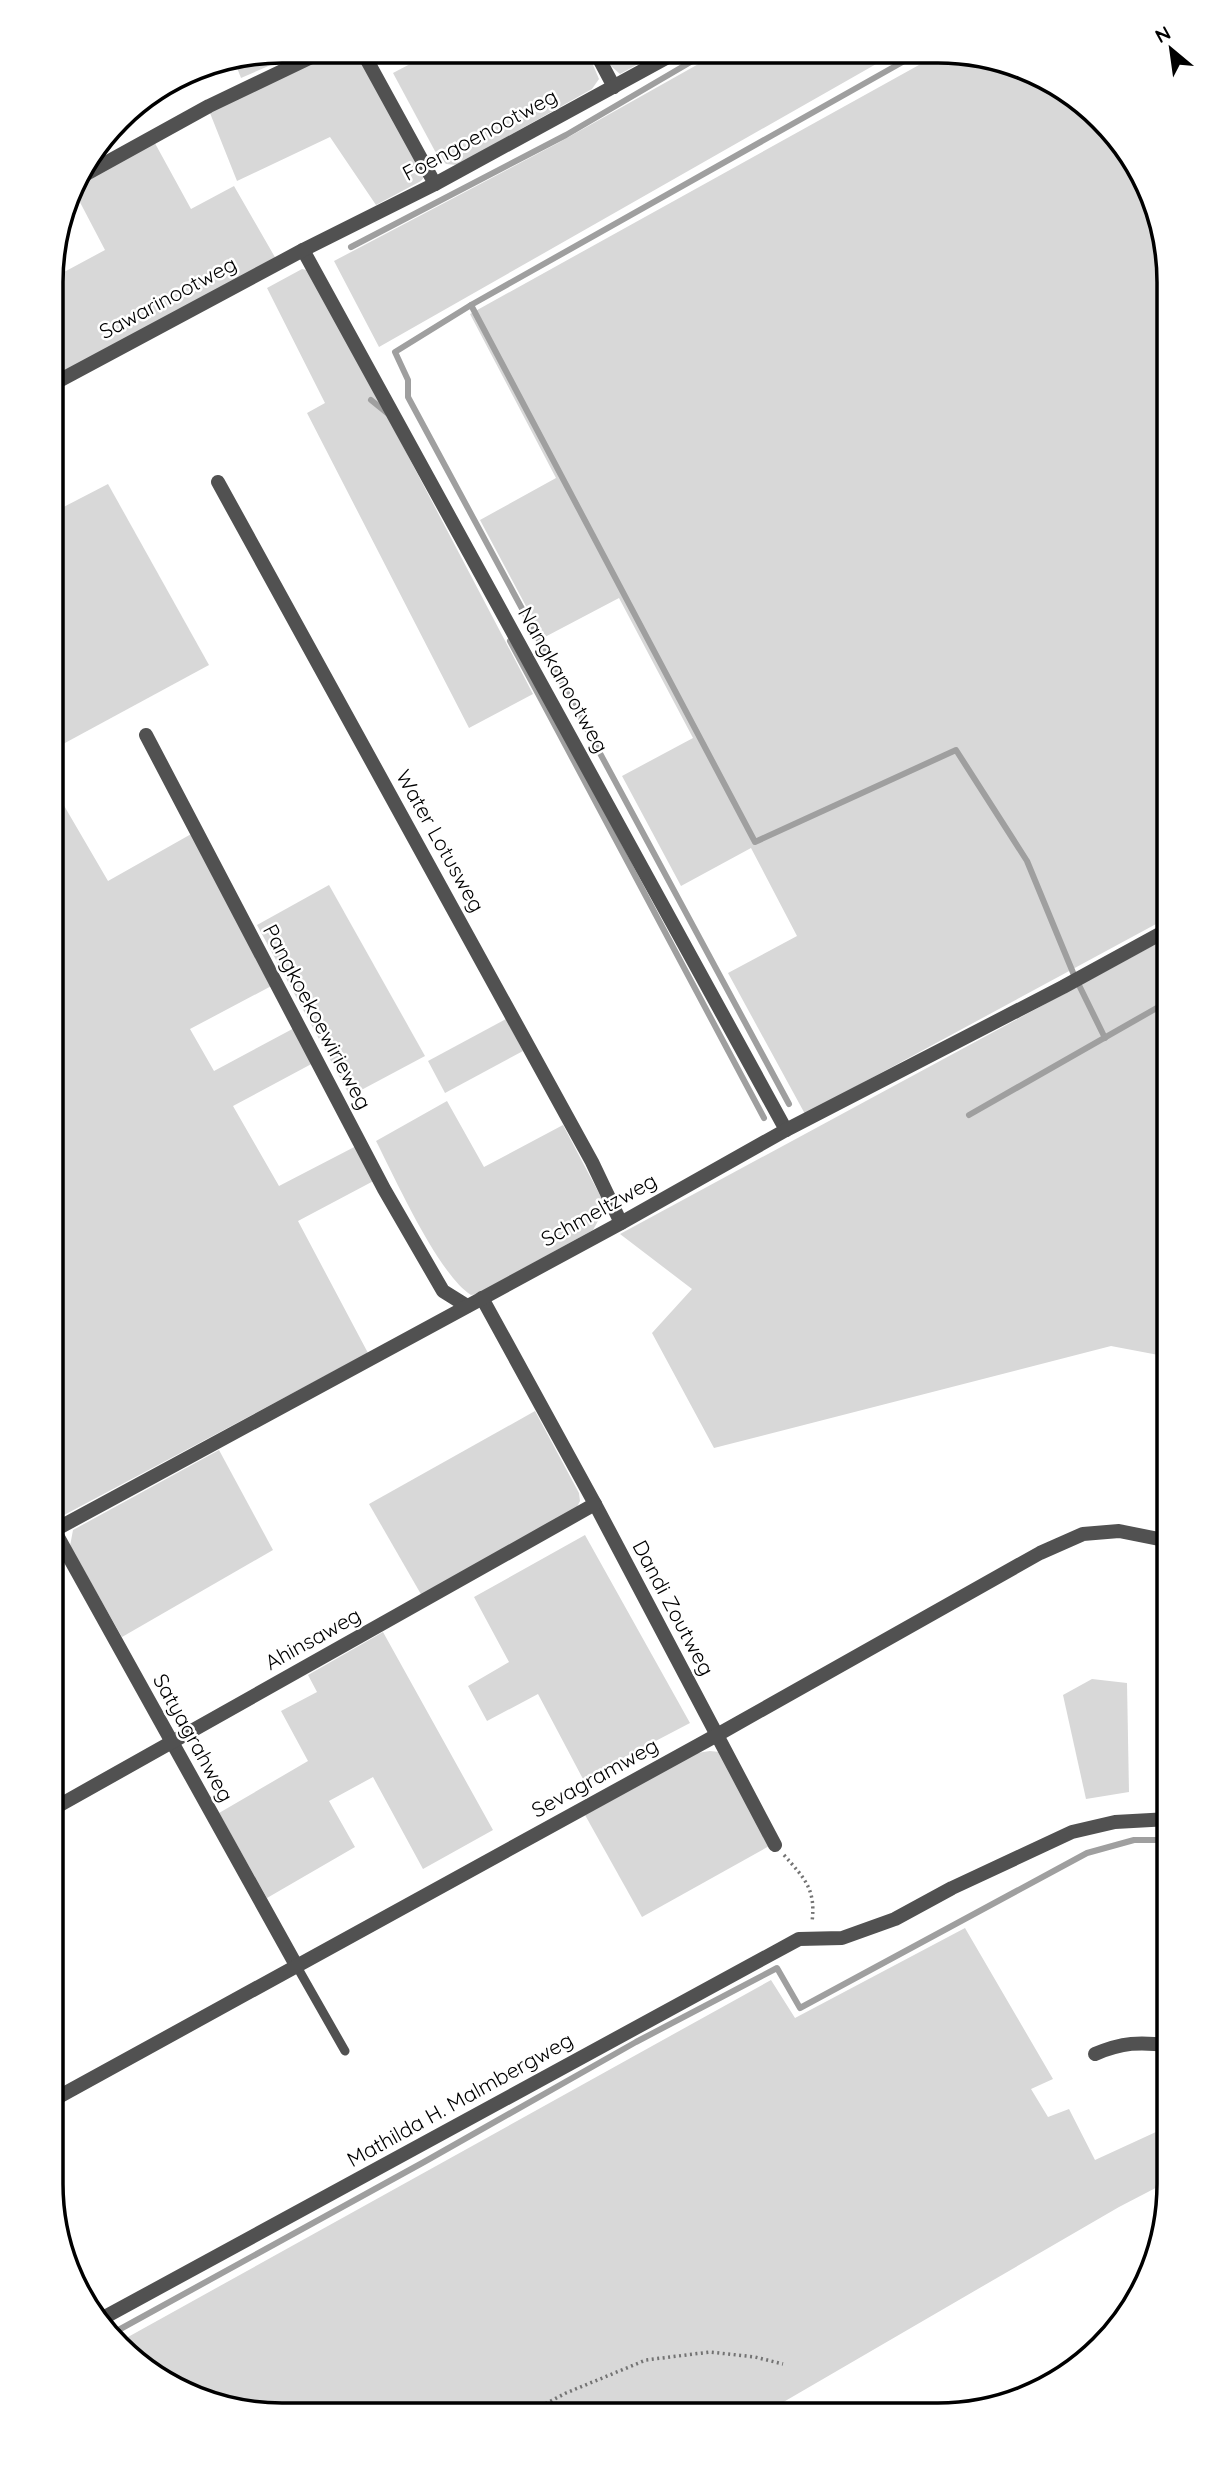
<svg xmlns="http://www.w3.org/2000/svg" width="1220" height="2466" viewBox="0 0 1220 2466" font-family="Quicksand,sans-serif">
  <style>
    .green { fill: #d8d8d8 }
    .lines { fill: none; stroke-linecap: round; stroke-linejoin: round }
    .stream { stroke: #9f9f9f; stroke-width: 6 }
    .path { stroke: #737373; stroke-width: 3.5; stroke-dasharray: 2 3.5; stroke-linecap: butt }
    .service { stroke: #515151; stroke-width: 9 }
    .minor { stroke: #515151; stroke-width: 14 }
    .labels { text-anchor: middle; stroke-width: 5; stroke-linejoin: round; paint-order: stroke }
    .street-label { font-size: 21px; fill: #000; stroke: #fff }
    .rim { fill: none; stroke: #000; stroke-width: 3.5 }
  </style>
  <rect width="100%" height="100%" fill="#fff"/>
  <!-- green -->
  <g class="green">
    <path d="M282 51H303L241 78 234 60Z"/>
    <path d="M331 51H366L428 172 421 181 376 205 330 137 237 181 208 108Z"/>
    <path d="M433 52 588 53 599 79 592 89 457 165 446 164 436 153 393 73Z"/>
    <path d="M604 53H658L620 74 611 66Z"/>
    <path d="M718 53 892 55 379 347 334 261 558 143Z"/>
    <path d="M937 55H983L1091 108 1157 208 1169 282V917L805 1114 728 973 797 936 751 848 681 886 622 776 693 738 619 598 543 638 480 520 556 478 470 314Z"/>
    <path d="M151 136 191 209 234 186 276 259 53 377V278L105 250 72 187 75 179Z"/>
    <path d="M302 269 311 271 533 694 469 728 307 413 325 403 267 288Z"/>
    <path d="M108 484 209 665 52 750V513Z"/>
    <path d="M52 785 108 881 193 833 277 983 190 1029 214 1071 298 1026 317 1061 233 1106 279 1186 362 1143 381 1177 298 1221 368 1353 51 1522Z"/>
    <path d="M329 885 425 1056 350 1096 257 925Z"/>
    <path d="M1169 937V1357L1111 1346 714 1448 652 1333 692 1289 620 1234Z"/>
    <path d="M506 1019 523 1051 445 1093 428 1061Z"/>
    <path d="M447 1101 484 1167 563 1125 603 1201V1212L593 1230 477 1294 471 1295C438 1274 395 1178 376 1141Z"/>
    <path d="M535 1411 579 1493 580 1501 577 1507 422 1596 369 1504Z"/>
    <path d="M219 1450 273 1550 122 1637 70 1546 73 1530Z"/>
    <path d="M585 1535 690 1723 583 1779 538 1694 487 1721 468 1686 509 1662 474 1597Z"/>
    <path d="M383 1632 493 1830 423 1869 373 1777 329 1801 355 1847 267 1898 219 1813 308 1761 281 1711 317 1692 308 1675Z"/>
    <path d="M1092 1679 1127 1683 1129 1792 1086 1799 1063 1695Z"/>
    <path d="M710 1751 719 1752 771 1845 642 1917 585 1815 697 1753Z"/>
    <path d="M965 1928 1053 2079 1031 2089 1048 2117 1069 2109 1095 2160 1169 2126V2181L1119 2207 761 2415 251 2413 193 2398 130 2358 119 2342 771 1980 795 2018Z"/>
  </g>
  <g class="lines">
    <!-- stream -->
    <g class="stream">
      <path d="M915 55 471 305 755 842 956 750 1027 861 1074 975 1105 1038"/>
      <path d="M351 247 566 135 706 53"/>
      <path d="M471 305 395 352 408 380V397L789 1104"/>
      <path d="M371 400 387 413"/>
      <path d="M510 641 764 1118"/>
      <path d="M969 1115 1169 1001"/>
      <path d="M113 2333 424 2162 636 2042 777 1968 800 2008 1087 1853 1134 1840H1169"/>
    </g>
    <!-- path -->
    <g class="path">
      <path d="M784 1855C805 1879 816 1889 812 1922"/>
      <path d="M526 2414 566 2393 646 2360 710 2352 755 2357 783 2364"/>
    </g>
    <!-- service -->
    <path class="service" d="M296 1965 345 2051"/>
    <!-- minor -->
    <g class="minor">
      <path d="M362 51 435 184"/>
      <path d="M596 53 614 87"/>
      <path d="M75 180 209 106 324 51"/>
      <path d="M303 250 786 1130"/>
      <path d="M53 384 303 250 435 184 675 53"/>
      <path d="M218 482 592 1162 621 1223"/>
      <path d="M146 735 384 1189 443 1291 467 1306"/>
      <path d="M482 1298 595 1504 775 1845"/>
      <path d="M54 1530 296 1965"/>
      <path d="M51 1532 621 1223 786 1130 1063 987 1169 929"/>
      <path d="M51 1810 595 1504"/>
      <path d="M1095 2054C1123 2042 1139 2042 1169 2045"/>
      <path d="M51 2101 717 1735 1040 1553 1083 1534 1119 1531 1169 1541"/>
      <path d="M103 2318 799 1939 842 1938 895 1919 952 1888 1072 1832 1115 1822 1169 1819"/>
    </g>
  </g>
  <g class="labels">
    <!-- street labels -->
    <g class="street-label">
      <text transform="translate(480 135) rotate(-28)" y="7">Foengoenootweg</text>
      <text transform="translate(168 298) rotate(-28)" y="7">Sawarinootweg</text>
      <text transform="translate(563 680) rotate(61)" y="7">Nangkanootweg</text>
      <text transform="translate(440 841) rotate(61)" y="7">Water Lotusweg</text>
      <text transform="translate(317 1017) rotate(62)" y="7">Pangkoekoewirieweg</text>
      <text transform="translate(599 1210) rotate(-29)" y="7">Schmeltzweg</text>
      <text transform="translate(673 1608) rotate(62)" y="7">Dandi Zoutweg</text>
      <text transform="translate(313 1639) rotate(-29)" y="7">Ahinsaweg</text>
      <text transform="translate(193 1738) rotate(61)" y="7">Satyagrahweg</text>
      <text transform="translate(595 1778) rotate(-29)" y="7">Sevagramweg</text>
      <text transform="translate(460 2100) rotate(-29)" y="7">Mathilda H. Malmbergweg</text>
    </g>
  </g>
  <!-- crop -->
  <path d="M0 0H1220V2466H0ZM282 63H938A219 219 0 0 1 1157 282V2184A219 219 0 0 1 938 2403H282A219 219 0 0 1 63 2184V282A219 219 0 0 1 282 63Z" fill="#fff" fill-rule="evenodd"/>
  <path class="rim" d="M282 63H938A219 219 0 0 1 1157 282V2184A219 219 0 0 1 938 2403H282A219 219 0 0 1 63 2184V282A219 219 0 0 1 282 63Z"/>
  <!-- north arrow -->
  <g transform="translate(1171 49) rotate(331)" stroke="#ffffff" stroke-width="5" paint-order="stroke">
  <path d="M0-5L12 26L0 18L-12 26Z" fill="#000000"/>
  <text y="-10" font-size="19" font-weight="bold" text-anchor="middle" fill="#000000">N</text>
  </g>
</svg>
